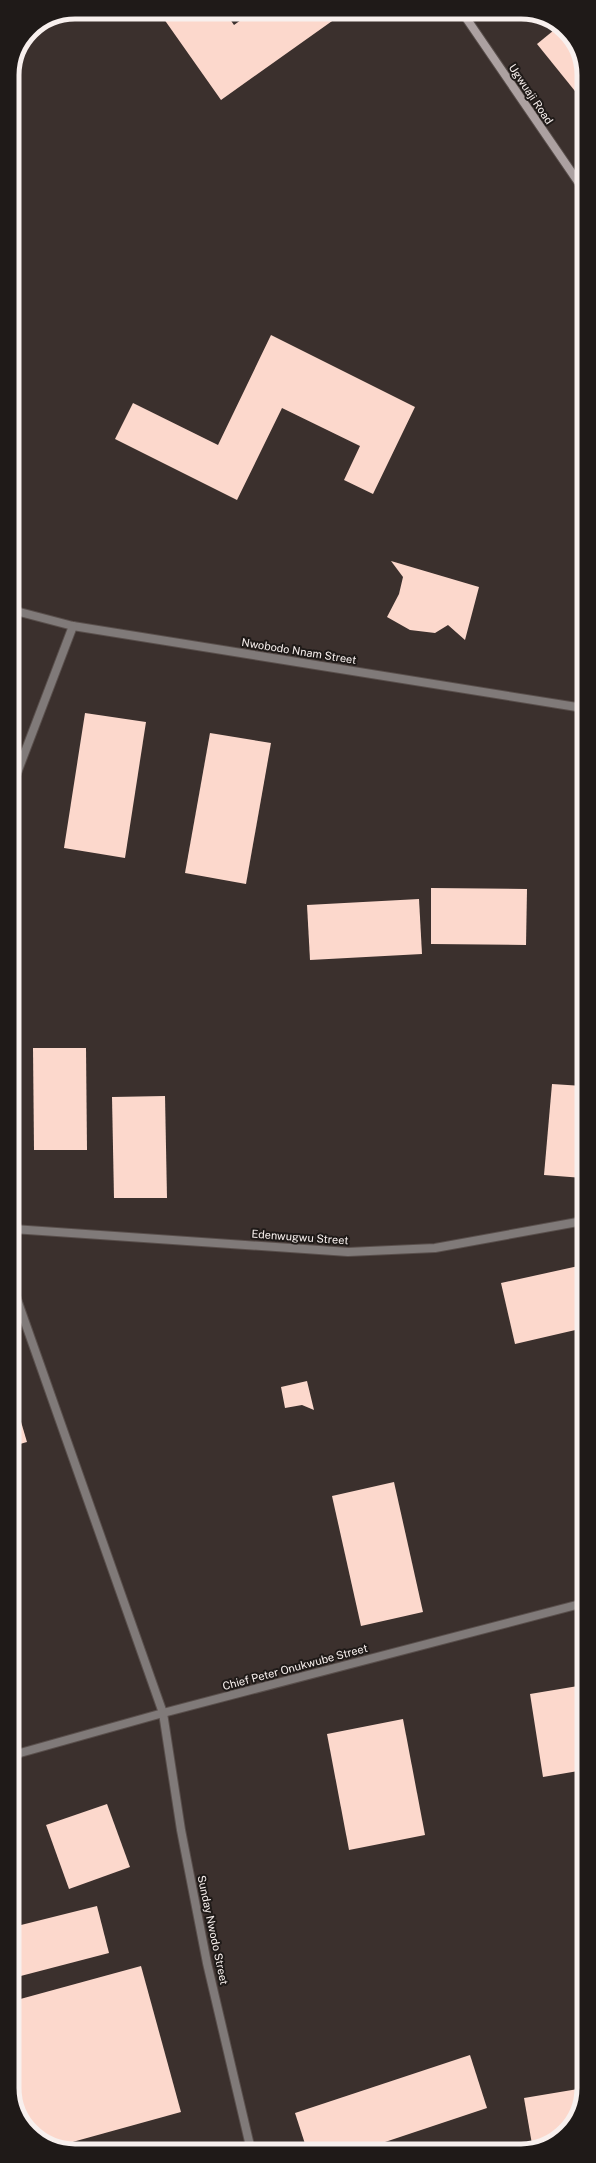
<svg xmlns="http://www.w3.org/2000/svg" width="596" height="2163" viewBox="0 0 596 2163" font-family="'Public Sans',sans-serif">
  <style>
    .building { fill: #fcd8cc }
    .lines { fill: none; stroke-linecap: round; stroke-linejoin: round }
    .street-casing { stroke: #594f4c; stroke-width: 10 }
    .secondary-casing { stroke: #594f4c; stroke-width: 10 }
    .street { stroke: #807a79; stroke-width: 8 }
    .secondary { stroke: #aca1a1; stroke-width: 8 }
    .labels { text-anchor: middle; stroke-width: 4; stroke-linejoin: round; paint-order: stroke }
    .street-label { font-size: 11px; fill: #f8f0ee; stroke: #1f1a18 }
    .rim { fill: none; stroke: #f8f0ee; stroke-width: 5 }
  </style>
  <rect width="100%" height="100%" fill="#3b302d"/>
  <!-- building -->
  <g class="building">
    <path d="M159 12H225L234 25 252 12H341L342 14 221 100Z"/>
    <path d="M559 26 563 28 583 62V101L537 44Z"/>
    <path d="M271 335 415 407 373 494 344 480 360 446 282 408 237 500 115 439 133 403 218 445Z"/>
    <path d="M391 561 479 587 465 640 448 625 435 633 410 630 387 617 399 594 403 577Z"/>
    <path d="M85 713 146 722 125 858 64 848Z"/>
    <path d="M210 733 271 743 246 884 185 873Z"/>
    <path d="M431 888 527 889 526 945 431 944Z"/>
    <path d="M419 899 422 954 310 960 307 905Z"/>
    <path d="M33 1048H86L87 1150H34Z"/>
    <path d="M552 1084 583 1086V1178L544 1175Z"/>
    <path d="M165 1096 167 1198H114L112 1097Z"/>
    <path d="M583 1265 584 1328 515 1344 501 1283Z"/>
    <path d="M307 1381 314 1410 302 1405 285 1408 281 1387Z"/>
    <path d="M13 1395 27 1442 13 1446Z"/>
    <path d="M394 1482 423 1612 361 1626 332 1496Z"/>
    <path d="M584 1685V1770L543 1777 530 1694Z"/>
    <path d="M403 1719 425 1835 349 1850 327 1734Z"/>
    <path d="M107 1804 130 1867 69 1889 46 1825Z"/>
    <path d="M97 1906 109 1953 13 1978V1927Z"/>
    <path d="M141 1966 181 2112 58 2146 33 2135 13 2101V2001Z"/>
    <path d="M470 2055 487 2108 361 2150H307L295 2113Z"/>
    <path d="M584 2088 569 2129 533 2150 524 2098Z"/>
  </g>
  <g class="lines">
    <!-- street casing -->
    <g class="street-casing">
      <g id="street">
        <path d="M12 610 73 626 583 708"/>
        <path d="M12 786 73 626"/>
        <path d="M13 1229 348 1252 435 1248 583 1221"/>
        <path d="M13 1288 163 1713 181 1830 207 1963 251 2150"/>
        <path d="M13 1755 163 1713 584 1603"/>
      </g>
    </g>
    <!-- secondary casing -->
    <g class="secondary-casing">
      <path id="secondary" d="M462 12 583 189"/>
    </g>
    <!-- street -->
    <use href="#street" class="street"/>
    <!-- secondary -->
    <use href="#secondary" class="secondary"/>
  </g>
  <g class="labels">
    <!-- street labels -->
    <g class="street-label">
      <text transform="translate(531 94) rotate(56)" y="4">Ugwuaji Road</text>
      <text transform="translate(299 651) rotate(9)" y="4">Nwobodo Nnam Street</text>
      <text transform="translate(300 1237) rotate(4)" y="4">Edenwugwu Street</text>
      <text transform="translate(295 1667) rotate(-15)" y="4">Chief Peter Onukwube Street</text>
      <text transform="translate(213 1930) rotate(78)" y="4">Sunday Nwodo Street</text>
    </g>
  </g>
  <!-- crop -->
  <path d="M0 0H596V2163H0ZM75 19H521A56 56 0 0 1 577 75V2088A56 56 0 0 1 521 2144H75A56 56 0 0 1 19 2088V75A56 56 0 0 1 75 19Z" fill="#1f1a18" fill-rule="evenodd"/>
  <path class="rim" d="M75 19H521A56 56 0 0 1 577 75V2088A56 56 0 0 1 521 2144H75A56 56 0 0 1 19 2088V75A56 56 0 0 1 75 19Z"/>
</svg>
